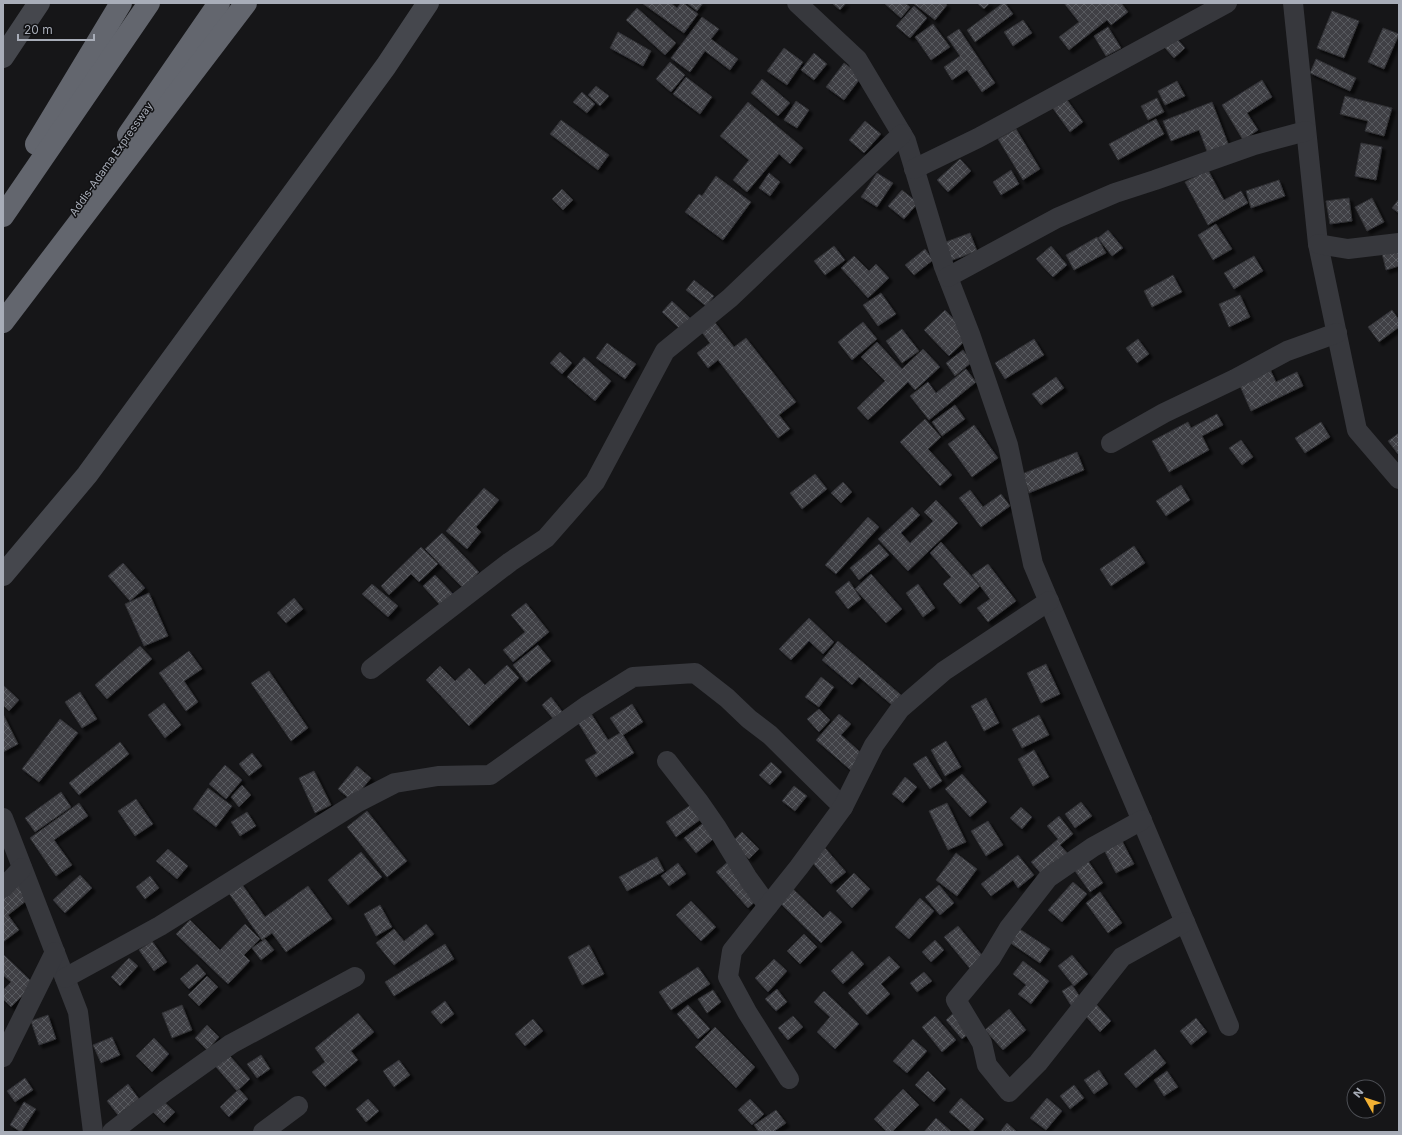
<svg xmlns="http://www.w3.org/2000/svg" width="1402" height="1135" viewBox="0 0 1402 1135" font-family="Inter,sans-serif">
  <style>
    .building { fill: url(#building-cross-hatch); stroke: #303034; filter: url(#shadow) }
    .lines { fill: none; stroke-linecap: round; stroke-linejoin: round }
    .street { stroke: #37383d; stroke-width: 20 }
    .secondary { stroke: #45474d; stroke-width: 22 }
    .highway { stroke: #63666e; stroke-width: 22 }
    .labels { text-anchor: middle; stroke-width: 3; stroke-linejoin: round; paint-order: stroke }
    .street-label { font-size: 11px; fill: #a8adb8; stroke: #111113 }
  </style>
  <defs>
    <pattern id="building-cross-hatch" width="8" height="8" patternUnits="userSpaceOnUse"><rect width="8" height="8" fill="#404145"/><path d="M0 0l8 8M0 8l8-8" fill="none" stroke="#595a5e"/></pattern>
    <filter id="shadow"><feDropShadow dx="3.5" dy="3.5" stdDeviation="1" flood-color="#0009"/></filter>
  </defs>
  <rect width="100%" height="100%" fill="#161618"/>
  <!-- building -->
  <g class="building">
    <path d="M642 3H671L677 8 681 3H683L698 14 684 33Z"/>
    <path d="M687 3H703L697 11Z"/>
    <path d="M832 3H846L840 10Z"/>
    <path d="M884 3H905L910 7 901 18Z"/>
    <path d="M913 3H945L947 5 935 20Z"/>
    <path d="M977 3H990L984 9Z"/>
    <path d="M1003 3H1005L1013 14 975 42 967 30Z"/>
    <path d="M1064 3H1121L1128 12 1111 25 1107 20 1069 50 1059 37 1079 22Z"/>
    <path d="M914 6 927 18 910 38 896 26Z"/>
    <path d="M637 8 676 43 665 55 626 20Z"/>
    <path d="M1332 11 1359 21 1344 58 1317 48Z"/>
    <path d="M702 17 719 29 711 39 738 59 730 70 705 51 690 72 671 58Z"/>
    <path d="M1023 20 1032 33 1013 46 1004 32Z"/>
    <path d="M933 24 950 47 931 60 915 37Z"/>
    <path d="M1108 27 1121 48 1106 56 1094 36Z"/>
    <path d="M1383 28 1399 34 1384 69 1368 62Z"/>
    <path d="M959 29 995 83 982 92 967 70 952 80 944 67 960 56 947 37Z"/>
    <path d="M1170 31 1185 48 1174 58 1159 41Z"/>
    <path d="M618 32 651 51 643 66 610 48Z"/>
    <path d="M784 48 803 62 787 85 767 71Z"/>
    <path d="M814 53 827 64 814 80 801 70Z"/>
    <path d="M1316 59 1356 78 1350 91 1310 73Z"/>
    <path d="M670 62 685 75 671 92 656 79Z"/>
    <path d="M844 63 862 76 844 100 826 87Z"/>
    <path d="M686 77 712 97 700 114 673 94Z"/>
    <path d="M762 79 790 103 778 116 751 93Z"/>
    <path d="M1262 80 1272 97 1247 113 1258 130 1243 140 1222 105Z"/>
    <path d="M1177 81 1185 96 1165 105 1158 91Z"/>
    <path d="M596 86 609 96 600 106 588 95Z"/>
    <path d="M582 92 595 104 587 113 573 102Z"/>
    <path d="M1345 96 1392 108 1384 136 1365 131 1368 121 1340 114Z"/>
    <path d="M1065 97 1083 122 1070 132 1052 107Z"/>
    <path d="M1157 98 1164 112 1148 120 1141 106Z"/>
    <path d="M796 101 809 110 797 128 784 120Z"/>
    <path d="M748 102 803 148 790 164 779 154 747 192 733 180 749 160 720 136Z"/>
    <path d="M1212 102 1229 146 1208 154 1199 130 1171 141 1163 121Z"/>
    <path d="M1156 119 1164 134 1118 160 1109 144Z"/>
    <path d="M561 120 609 155 598 170 550 134Z"/>
    <path d="M865 121 881 134 864 153 849 140Z"/>
    <path d="M1016 129 1040 169 1023 180 998 139Z"/>
    <path d="M1361 143 1382 147 1376 180 1355 176Z"/>
    <path d="M960 159 971 171 948 192 937 180Z"/>
    <path d="M1011 170 1019 184 1001 195 993 182Z"/>
    <path d="M1208 170 1224 200 1241 191 1248 203 1208 225 1185 182Z"/>
    <path d="M769 173 780 182 770 196 759 188Z"/>
    <path d="M877 173 893 183 877 207 861 197Z"/>
    <path d="M716 176 751 202 723 240 685 212 699 194 702 196Z"/>
    <path d="M1279 180 1285 196 1251 208 1246 191Z"/>
    <path d="M562 189 573 200 563 210 552 199Z"/>
    <path d="M902 190 918 203 904 219 888 206Z"/>
    <path d="M1349 198 1352 221 1330 224 1326 201Z"/>
    <path d="M1372 198 1384 222 1367 231 1355 207Z"/>
    <path d="M1399 199V213L1392 208Z"/>
    <path d="M1216 224 1232 249 1213 260 1198 235Z"/>
    <path d="M1108 230 1123 248 1112 256 1098 238Z"/>
    <path d="M970 233 977 251 950 261 943 243Z"/>
    <path d="M1097 237 1106 253 1074 270 1066 255Z"/>
    <path d="M1380 245 1399 251V266L1386 270Z"/>
    <path d="M834 246 845 260 825 275 814 261Z"/>
    <path d="M1051 246 1067 265 1053 277 1036 259Z"/>
    <path d="M925 249 933 260 914 275 905 265Z"/>
    <path d="M854 256 869 271 876 264 889 278 868 298 841 268Z"/>
    <path d="M1254 256 1263 271 1234 289 1224 273Z"/>
    <path d="M1173 275 1182 292 1152 307 1144 291Z"/>
    <path d="M694 280 714 296 706 306 686 290Z"/>
    <path d="M881 293 896 314 878 326 863 305Z"/>
    <path d="M1240 295 1250 317 1229 327 1219 304Z"/>
    <path d="M672 301 690 318 680 329 662 312Z"/>
    <path d="M945 310 970 336 949 356 924 330Z"/>
    <path d="M1392 310 1399 320V327L1379 342 1368 327Z"/>
    <path d="M713 320 734 347 746 338 796 402 779 415 790 429 778 438 718 360 708 368 697 353 710 343 700 330Z"/>
    <path d="M863 322 877 339 852 360 838 342Z"/>
    <path d="M902 329 919 351 902 363 886 341Z"/>
    <path d="M1034 339 1044 355 1005 379 995 363Z"/>
    <path d="M1138 339 1149 354 1137 363 1126 348Z"/>
    <path d="M877 342 902 369 923 349 940 367 915 390 908 382 868 420 857 408 885 381 861 357Z"/>
    <path d="M607 343 636 364 625 379 596 358Z"/>
    <path d="M963 350 972 362 955 376 946 363Z"/>
    <path d="M560 352 572 363 562 374 550 363Z"/>
    <path d="M584 357 611 381 595 401 567 377Z"/>
    <path d="M1268 365 1276 382 1297 372 1303 386 1251 411 1237 379Z"/>
    <path d="M966 369 976 382 929 420 910 396 928 382 936 393Z"/>
    <path d="M1056 377 1064 388 1041 405 1032 394Z"/>
    <path d="M955 405 965 419 942 436 932 422Z"/>
    <path d="M1217 414 1223 425 1202 436 1209 450 1169 472 1152 441 1188 422 1191 428Z"/>
    <path d="M925 419 941 437 928 449 952 475 940 486 900 442Z"/>
    <path d="M1321 422 1330 437 1305 453 1295 438Z"/>
    <path d="M974 425 998 458 972 477 948 444Z"/>
    <path d="M1399 433V453L1398 454 1388 441Z"/>
    <path d="M1241 440 1253 457 1242 465 1229 448Z"/>
    <path d="M1077 452 1084 470 1029 493 1022 474Z"/>
    <path d="M815 474 827 489 802 509 790 493Z"/>
    <path d="M843 482 852 492 841 503 831 493Z"/>
    <path d="M1181 485 1190 500 1166 516 1156 501Z"/>
    <path d="M484 488 499 500 476 527 481 532 467 549 446 531Z"/>
    <path d="M970 490 983 507 1001 494 1010 506 981 527 959 498Z"/>
    <path d="M936 500 958 523 908 571 878 539 912 507 920 515 901 533 910 543 933 521 924 512Z"/>
    <path d="M868 517 879 527 836 574 825 565Z"/>
    <path d="M442 533 479 572 463 588 425 549Z"/>
    <path d="M941 542 980 586 960 604 943 584 951 577 930 553Z"/>
    <path d="M879 544 889 555 859 580 850 568Z"/>
    <path d="M1134 546 1145 563 1111 586 1100 569Z"/>
    <path d="M421 547 438 564 419 582 411 574 389 595 381 586Z"/>
    <path d="M123 563 145 588 130 601 108 576Z"/>
    <path d="M988 564 1016 601 988 622 977 608 990 599 972 575Z"/>
    <path d="M871 574 902 609 886 623 855 589Z"/>
    <path d="M435 575 453 594 441 606 423 586Z"/>
    <path d="M849 581 861 599 848 609 835 592Z"/>
    <path d="M372 584 398 606 388 617 362 594Z"/>
    <path d="M918 584 935 608 923 617 906 593Z"/>
    <path d="M149 593 168 636 144 646 125 604Z"/>
    <path d="M294 598 303 609 286 623 277 613Z"/>
    <path d="M526 603 549 632 513 662 503 650 525 632 511 615Z"/>
    <path d="M809 618 834 642 823 654 809 641 791 660 779 649Z"/>
    <path d="M838 641 901 695 892 705 859 677 852 685 822 660Z"/>
    <path d="M538 645 551 661 526 682 513 665Z"/>
    <path d="M140 646 152 659 107 699 95 685Z"/>
    <path d="M189 651 202 669 184 681 198 702 186 711 159 673Z"/>
    <path d="M1046 664 1060 694 1041 703 1027 673Z"/>
    <path d="M507 665 519 678 469 726 426 680 440 666 455 681 469 668 485 685Z"/>
    <path d="M269 671 308 728 291 741 251 683Z"/>
    <path d="M821 677 834 687 819 707 805 697Z"/>
    <path d="M3 685 19 700 9 711 3 705Z"/>
    <path d="M80 692 97 719 82 728 65 702Z"/>
    <path d="M551 697 564 714 555 721 542 705Z"/>
    <path d="M986 698 999 723 984 731 971 706Z"/>
    <path d="M164 703 181 725 165 738 148 715Z"/>
    <path d="M632 704 643 722 623 735 634 753 596 777 585 760 597 753 577 721 590 712 608 740 620 733 610 718Z"/>
    <path d="M819 709 830 720 819 732 807 719Z"/>
    <path d="M3 714 18 744 3 752Z"/>
    <path d="M839 714 851 724 841 735 867 758 854 773 816 740Z"/>
    <path d="M1039 715 1049 735 1022 748 1012 729Z"/>
    <path d="M60 719 78 733 39 782 22 769Z"/>
    <path d="M946 741 961 767 945 776 931 750Z"/>
    <path d="M120 742 129 754 79 795 69 783Z"/>
    <path d="M1034 750 1049 777 1033 786 1018 759Z"/>
    <path d="M252 753 262 766 249 776 239 764Z"/>
    <path d="M926 756 942 781 930 789 913 764Z"/>
    <path d="M771 762 782 772 770 785 759 775Z"/>
    <path d="M225 765 242 780 226 799 209 784Z"/>
    <path d="M357 766 371 778 352 801 338 789Z"/>
    <path d="M314 771 331 805 315 813 299 778Z"/>
    <path d="M962 774 987 802 970 817 945 789Z"/>
    <path d="M905 777 917 787 903 803 892 794Z"/>
    <path d="M242 785 251 795 239 807 231 797Z"/>
    <path d="M794 786 807 796 795 811 782 801Z"/>
    <path d="M208 788 232 806 216 827 193 809Z"/>
    <path d="M61 792 71 807 35 832 25 818Z"/>
    <path d="M136 799 153 824 135 836 118 811Z"/>
    <path d="M695 802 704 817 676 837 666 822Z"/>
    <path d="M1081 802 1092 816 1075 828 1065 814Z"/>
    <path d="M79 803 88 816 54 840 72 865 56 876 30 838Z"/>
    <path d="M947 803 966 842 948 850 929 811Z"/>
    <path d="M1021 807 1032 817 1022 829 1010 818Z"/>
    <path d="M367 811 407 861 387 877 347 827Z"/>
    <path d="M247 812 256 826 240 836 231 822Z"/>
    <path d="M1059 816 1073 834 1060 845 1071 857 1045 878 1031 862 1058 839 1047 826Z"/>
    <path d="M706 821 717 836 696 853 684 838Z"/>
    <path d="M988 821 1003 845 986 856 971 831Z"/>
    <path d="M742 832 759 849 749 859 732 842Z"/>
    <path d="M1120 837 1134 864 1116 873 1102 846Z"/>
    <path d="M825 848 846 872 831 884 811 861Z"/>
    <path d="M168 849 188 866 177 879 156 861Z"/>
    <path d="M361 852 382 877 348 905 328 880Z"/>
    <path d="M956 853 977 869 957 896 936 880Z"/>
    <path d="M1018 855 1034 875 1018 888 1013 880 991 896 981 884Z"/>
    <path d="M1084 855 1103 883 1090 892 1070 864Z"/>
    <path d="M657 857 664 871 627 891 619 877Z"/>
    <path d="M729 861 760 897 748 908 716 872Z"/>
    <path d="M678 863 686 874 669 886 661 876Z"/>
    <path d="M854 873 870 889 852 908 836 891Z"/>
    <path d="M80 875 92 888 65 913 53 900Z"/>
    <path d="M150 876 159 888 145 899 136 887Z"/>
    <path d="M24 880 35 894 8 915 19 930 3 942V895Z"/>
    <path d="M1073 882 1087 894 1062 922 1048 910Z"/>
    <path d="M241 883 265 917 308 886 332 919 286 952 272 933 262 940 228 892Z"/>
    <path d="M939 885 954 903 940 915 925 897Z"/>
    <path d="M791 887 823 918 830 911 842 922 821 943 778 901Z"/>
    <path d="M1100 892 1122 923 1108 933 1086 903Z"/>
    <path d="M920 898 934 911 909 939 895 927Z"/>
    <path d="M691 901 716 927 701 941 676 915Z"/>
    <path d="M380 905 392 927 376 936 364 914Z"/>
    <path d="M190 920 220 950 245 924 260 939 244 955 250 961 228 984 176 934Z"/>
    <path d="M426 924 434 934 394 965 376 943 394 929 404 941Z"/>
    <path d="M958 926 986 960 972 971 944 937Z"/>
    <path d="M1018 928 1050 949 1040 963 1009 942Z"/>
    <path d="M804 934 817 947 800 964 787 951Z"/>
    <path d="M265 939 274 950 261 960 252 948Z"/>
    <path d="M935 940 944 950 931 962 922 952Z"/>
    <path d="M152 941 167 962 154 971 139 950Z"/>
    <path d="M445 944 454 959 394 996 385 982Z"/>
    <path d="M589 945 604 974 582 985 568 957Z"/>
    <path d="M852 951 864 964 843 984 831 971Z"/>
    <path d="M3 954 34 984 11 1007 3 999V990L11 982 3 975Z"/>
    <path d="M1072 955 1088 974 1074 986 1058 966Z"/>
    <path d="M889 956 900 967 881 984 890 994 867 1015 848 993Z"/>
    <path d="M129 958 138 966 120 986 111 977Z"/>
    <path d="M774 959 787 971 768 992 755 978Z"/>
    <path d="M1023 961 1049 981 1031 1004 1018 994 1026 985 1013 974Z"/>
    <path d="M197 964 206 974 189 989 180 979Z"/>
    <path d="M698 967 710 984 671 1010 659 992Z"/>
    <path d="M924 972 932 981 917 992 910 983Z"/>
    <path d="M207 976 218 987 199 1006 188 995Z"/>
    <path d="M1072 985 1082 1000 1072 1007 1062 991Z"/>
    <path d="M777 989 787 1002 776 1011 765 999Z"/>
    <path d="M713 990 721 1002 707 1013 698 999Z"/>
    <path d="M824 991 859 1024 835 1049 817 1032 830 1017 814 1002Z"/>
    <path d="M445 1001 454 1014 441 1024 431 1012Z"/>
    <path d="M1095 1003 1111 1021 1100 1032 1083 1013Z"/>
    <path d="M182 1005 192 1030 172 1038 162 1013Z"/>
    <path d="M688 1005 710 1029 698 1039 677 1014Z"/>
    <path d="M1009 1009 1026 1030 1003 1050 985 1030Z"/>
    <path d="M957 1010 974 1029 962 1039 946 1020Z"/>
    <path d="M358 1013 374 1032 351 1051 358 1060 325 1087 312 1072 325 1062 315 1048Z"/>
    <path d="M48 1015 56 1039 39 1045 31 1021Z"/>
    <path d="M793 1016 803 1027 788 1040 778 1028Z"/>
    <path d="M935 1016 956 1040 942 1052 922 1027Z"/>
    <path d="M1196 1018 1207 1032 1191 1045 1180 1031Z"/>
    <path d="M533 1019 543 1031 525 1046 515 1034Z"/>
    <path d="M207 1025 219 1037 207 1050 195 1038Z"/>
    <path d="M715 1027 755 1067 736 1088 695 1047Z"/>
    <path d="M112 1037 120 1055 101 1063 93 1045Z"/>
    <path d="M154 1038 169 1054 152 1072 136 1056Z"/>
    <path d="M913 1039 927 1051 907 1073 893 1061Z"/>
    <path d="M223 1048 250 1079 237 1091 210 1060Z"/>
    <path d="M1155 1049 1166 1063 1136 1088 1124 1074Z"/>
    <path d="M261 1055 270 1069 257 1078 247 1064Z"/>
    <path d="M399 1060 410 1075 394 1087 383 1071Z"/>
    <path d="M1099 1070 1108 1084 1094 1094 1084 1080Z"/>
    <path d="M928 1071 946 1089 934 1102 915 1085Z"/>
    <path d="M1167 1071 1178 1087 1164 1096 1154 1080Z"/>
    <path d="M25 1078 33 1090 15 1102 7 1091Z"/>
    <path d="M128 1084 139 1099 118 1115 107 1101Z"/>
    <path d="M1074 1085 1084 1098 1070 1109 1060 1096Z"/>
    <path d="M239 1089 248 1099 229 1117 220 1107Z"/>
    <path d="M903 1089 919 1105 892 1132H887L874 1119Z"/>
    <path d="M160 1098 175 1112 164 1123 150 1109Z"/>
    <path d="M961 1098 984 1119 972 1132 949 1112Z"/>
    <path d="M1047 1098 1062 1111 1046 1130 1030 1118Z"/>
    <path d="M368 1099 379 1111 366 1122 356 1109Z"/>
    <path d="M750 1099 764 1114 752 1125 738 1110Z"/>
    <path d="M24 1102 36 1109 21 1132 10 1125Z"/>
    <path d="M776 1110 786 1123 773 1132H759L754 1125Z"/>
    <path d="M936 1118 952 1132H924Z"/>
    <path d="M1007 1123 1017 1132H1000Z"/>
  </g>
  <g class="lines">
    <!-- street -->
    <g class="street">
      <path d="M797 3 857 59 906 141 944 267 970 334 1008 445 1033 564 1229 1026"/>
      <path d="M1293 3 1318 244 1357 430 1399 479"/>
      <path d="M914 169 978 138 1227 3"/>
      <path d="M1318 244 1348 249 1399 243"/>
      <path d="M948 277 1057 218 1115 193 1155 180 1254 145 1306 131"/>
      <path d="M1111 443 1164 413 1235 379 1287 351 1337 333"/>
      <path d="M371 669 510 562 546 538 595 482 665 351 730 298 902 134"/>
      <path d="M667 761 699 802 717 828 747 877 768 906"/>
      <path d="M3 818 78 1012 93 1132"/>
      <path d="M1142 820 1093 847 1048 878 1009 928 991 958 956 1000 982 1043 987 1065 1009 1092 1038 1063 1122 957 1185 922"/>
      <path d="M3 888 22 868"/>
      <path d="M65 978 160 926 358 802 395 783 438 776 490 775 588 705 633 677 695 673 727 698 749 719 770 735 843 807"/>
      <path d="M3 1057 55 952"/>
      <path d="M789 1079 747 1012 728 977 732 951 799 867 843 807 874 745 900 709 944 671 1049 601"/>
      <path d="M112 1132 165 1091 231 1044 355 977"/>
      <path d="M263 1132 298 1106"/>
    </g>
    <!-- secondary -->
    <g class="secondary">
      <path d="M3 57 39 3"/>
      <path d="M3 575 87 475 386 66 428 3"/>
    </g>
    <!-- highway -->
    <g class="highway">
      <path d="M128 135 219 3"/>
      <path d="M36 144 121 3"/>
      <path d="M3 216 149 3"/>
      <path d="M3 322 246 3"/>
    </g>
  </g>
  <g class="labels">
    <!-- street labels -->
    <g class="street-label">
      <text transform="translate(111 159) rotate(-55)" y="4">Addis-Adama Expressway</text>
    </g>
  </g>
  <!-- border -->
  <rect width="1402" height="1135" fill="none" stroke="#a8adb8" stroke-width="8"/>
  <!-- north arrow -->
  <g transform="translate(1366 1099) rotate(309)"><circle r="19" fill="#111113" stroke="#4d4f55"/>
  <path d="M0-3L7 15L0 10L-7 15Z" fill="#f2b134"/>
  <text y="-6" font-size="11" font-weight="bold" text-anchor="middle" fill="#a8adb8">N</text>
  </g>
  <!-- scale -->
  <path d="M18 34v6h76v-6" fill="none" stroke="#a8adb8" stroke-width="2"/>
  <text x="24" y="34" font-size="12" fill="#a8adb8" stroke="#111113" stroke-width="3" paint-order="stroke">20 m</text>
</svg>
